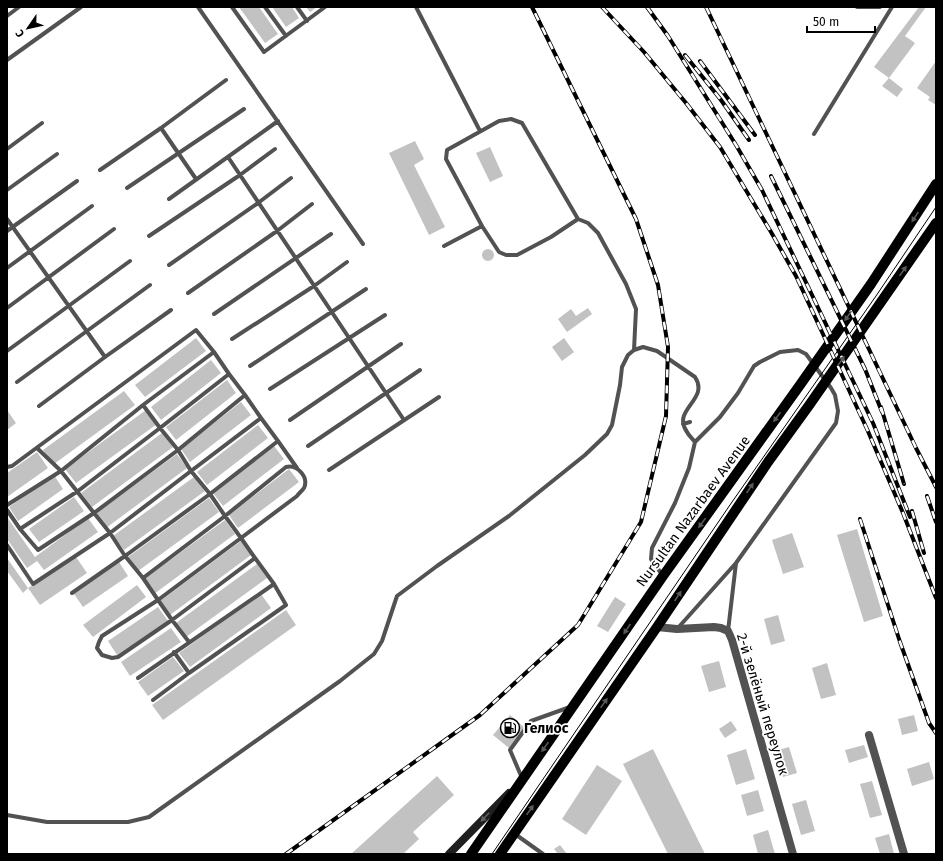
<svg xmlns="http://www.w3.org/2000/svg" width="943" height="861" viewBox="0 0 943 861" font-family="'Fira Sans',sans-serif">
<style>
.building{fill:#c2c2c2}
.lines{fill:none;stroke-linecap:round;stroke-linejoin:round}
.lane{stroke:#525252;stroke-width:4}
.street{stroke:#525252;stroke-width:8}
.secondary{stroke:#1f1f1f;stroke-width:8}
.primary{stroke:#000;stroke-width:10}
.tram{stroke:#000;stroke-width:1}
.rail-casing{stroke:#000;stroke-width:4}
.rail{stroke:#fff;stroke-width:2.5;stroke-dasharray:8;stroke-linecap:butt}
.oneway{fill:#595959}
.oneway2{fill:#626262}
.labels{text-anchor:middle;stroke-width:3.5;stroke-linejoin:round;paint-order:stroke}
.street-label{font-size:14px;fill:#000;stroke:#fff}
.poi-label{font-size:14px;font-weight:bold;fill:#000;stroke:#fff;text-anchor:start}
</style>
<rect width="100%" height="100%" fill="#fff"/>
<path class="building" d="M239 7H259L278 34 265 43Z
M272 7H292L299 18 286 27Z
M306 7H317L310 12Z
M919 7H926L905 36 915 43 889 78 903 89 897 97 882 86 889 78 874 67Z
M936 61V105L928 100 930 97 917 88Z
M415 141 424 159 414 165 445 227 429 235 389 153Z
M490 147 503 176 490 182 476 153Z
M482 255a6 6 0 1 1 12 0a6 6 0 1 1-12 0Z
M588 308 592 314 567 332 558 319 571 309 576 316Z
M196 338 206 351 145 397 135 385Z
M564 338 574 352 562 361 552 347Z
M211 360 221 373 161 420 151 407Z
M227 380 236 393 176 440 166 427Z
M124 391 135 405 54 464 43 450Z
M241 402 251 415 190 462 181 449Z
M7 410 16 423 7 430Z
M146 410 157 424 76 483 65 469Z
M258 425 268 438 207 485 197 472Z
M162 433 173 447 92 507 81 493Z
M274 446 284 459 223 506 213 493Z
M37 452 48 468 7 497V473Z
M177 454 187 468 106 528 96 513Z
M289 469 299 482 238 528 229 515Z
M54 475 63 489 18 521 9 507Z
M194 477 205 491 124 550 113 536Z
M74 497 84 511 39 542 29 529Z
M209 498 219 512 138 571 128 557Z
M7 517 35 557 88 518 98 532 44 570 37 561 27 568 7 539Z
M225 520 235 534 154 594 144 579Z
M857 529 883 616 864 622 837 535Z
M792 533 804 567 783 574 772 540Z
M241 541 251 555 170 615 160 601Z
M76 557 87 573 40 605 28 588Z
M7 558 28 588 23 593 7 571Z
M119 562 128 576 83 607 74 594Z
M257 564 267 578 186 637 176 623Z
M137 585 146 597 93 637 83 625Z
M261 594 271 608 190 667 179 653Z
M615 597 626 604 608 632 597 626Z
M158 607 168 621 117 655 108 641Z
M286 610 296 625 163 720 152 705Z
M778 615 785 641 771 645 764 619Z
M171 628 181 642 130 676 121 662Z
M173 657 184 671 148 696 138 682Z
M719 661 726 687 709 692 701 666Z
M827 663 836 695 821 699 812 668Z
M510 715 525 728 509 748 493 735Z
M914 715 918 731 902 735 898 719Z
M731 721 737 730 725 738 719 729Z
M864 745 868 757 849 763 845 750Z
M789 747 797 773 783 777 775 751Z
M653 749 705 854H668L623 764Z
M746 749 755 779 736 785 727 755Z
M929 762 934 779 912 786 907 769Z
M597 765 622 781 586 835 562 819Z
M437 776 454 795 413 832 419 839 403 854H351Z
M872 781 882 815 870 818 860 784Z
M758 790 764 811 747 816 741 795Z
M806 800 815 831 801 835 792 804Z
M768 830 775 854H758L753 835Z
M889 834 894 854H880L875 838Z
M560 845 567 854H558L554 849Z"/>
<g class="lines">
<path class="lane" d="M198 7 363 244
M232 7 264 52 325 7
M265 7 286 36
M297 7 307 21
M416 7 480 131
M857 7H880
M7 16 19 7
M7 60 81 7
M511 119 522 123 578 219 551 237 517 255H506L499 252 482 226 446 159 447 150 499 121Z
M161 128 196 179
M814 134 892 7
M7 149 42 123
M228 157 404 420
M100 170 161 128 226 80
M127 188 244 109
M7 190 57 154
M169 199 278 121
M7 219 105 357
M578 219 588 223 598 233 626 284 636 309 634 350
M7 231 77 181
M149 236 240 175 275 149
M444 246 482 226
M169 265 258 203 291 178
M7 268 92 206
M188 293 277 231 312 204
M7 308 114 229
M214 314 331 234
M232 339 314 286 347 262
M7 351 130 261
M214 352 229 374
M250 366 366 289
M17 382 150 285
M270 389 385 315
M245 395 261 418
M39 406 105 357 171 310
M290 420 401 344
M683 424 690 422
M278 441 297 468
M308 446 420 370
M7 467 12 466 196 330 214 352 143 405 160 428 229 374 245 395 178 450 191 471 261 418 278 441 210 494 225 516 286 467C297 464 309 477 304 488 302 491 299 493 297 496L241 538 255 558
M329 470 439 397
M7 505 61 471 37 448
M7 510 20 529 78 491 160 428 178 450 94 513 110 533 191 471 210 494 125 556 143 578 225 516 241 538 158 600 172 620 255 558 274 584 286 605 189 673 174 652
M20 529 38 550 94 513 61 471 143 405
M7 545 33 584 110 533 125 556 72 593
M663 576 651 559 652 548 675 503 689 468 695 442 720 417 738 393 754 366 760 362 780 352 798 350 806 354 831 388 835 395 838 411 836 423 736 563 677 629
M143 578 158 600 102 636 99 642 97 648 102 655 112 658 118 657 172 620 189 642
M728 631 736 563
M138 678 274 584
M153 700 189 673
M522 778 510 750 531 721 570 707
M7 815 47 822H128L149 817 340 681 374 654 382 641 397 596 437 566 509 516 585 455 607 434 612 425 620 385 622 367 628 355 634 350 643 347 657 351 695 377C710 400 671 409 687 432 689 436 693 439 695 442
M515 834 543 854"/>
<path class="street" d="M657 627 677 629 714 627 721 628 728 631 732 640 793 854
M869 735 904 854"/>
<path class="secondary" d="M449 854 509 793"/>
<path class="primary" d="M471 854 663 576 800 385 871 284 936 184
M500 854 657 627 768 462 810 404 936 223"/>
<path class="tram" d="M492 854 732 502 876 296 936 207"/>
<g class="rail-casing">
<path id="rail" d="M602 7 644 52 686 103 720 147 771 232 796 276 867 429 903 513 936 598
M647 7 668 36 736 145 762 190 873 423 910 517
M706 7 916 448 936 487
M685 55 721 100 749 140
M700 61 755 135
M771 176 865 369 882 412
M881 407 904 484
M927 496 936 522
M912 511 924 553
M860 519 900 642 929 723 936 733
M286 854 480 715 578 625 641 522 666 416 668 347 658 285 636 219 532 7"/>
</g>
<use href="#rail" class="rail"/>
</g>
<defs><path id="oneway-solid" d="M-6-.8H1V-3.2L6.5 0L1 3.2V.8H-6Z"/></defs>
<g class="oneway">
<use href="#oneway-solid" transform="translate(915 217) rotate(123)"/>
<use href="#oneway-solid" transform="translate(903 271) rotate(-55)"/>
<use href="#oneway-solid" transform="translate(848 316) rotate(125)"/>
<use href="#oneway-solid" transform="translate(841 361) rotate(-55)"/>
<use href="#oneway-solid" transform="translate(777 417) rotate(126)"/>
<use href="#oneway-solid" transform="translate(750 488) rotate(-56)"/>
<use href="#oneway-solid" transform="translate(702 523) rotate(126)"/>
<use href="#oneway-solid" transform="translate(678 596) rotate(-56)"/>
<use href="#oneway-solid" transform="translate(627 629) rotate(124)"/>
<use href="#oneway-solid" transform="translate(604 703) rotate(-55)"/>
<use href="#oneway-solid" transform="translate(545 747) rotate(125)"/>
<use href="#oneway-solid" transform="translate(530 810) rotate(-55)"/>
</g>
<use class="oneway2" href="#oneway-solid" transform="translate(485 817) rotate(134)"/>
<defs>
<g id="fuel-ring" transform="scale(1)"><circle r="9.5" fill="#fff" stroke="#000" stroke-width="1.5"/><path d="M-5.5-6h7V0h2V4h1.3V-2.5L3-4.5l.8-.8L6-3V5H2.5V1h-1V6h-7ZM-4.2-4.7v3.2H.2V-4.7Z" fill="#000"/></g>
</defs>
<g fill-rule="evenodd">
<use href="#fuel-ring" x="510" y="728"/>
</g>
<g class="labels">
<g class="street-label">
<text transform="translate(693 511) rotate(-54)" y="5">Nursultan Nazarbaev Avenue</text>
<text transform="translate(763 704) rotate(73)" y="5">2-й зелёный переулок</text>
</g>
<g class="poi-label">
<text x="524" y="733">Гелиос</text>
</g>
</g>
<rect width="943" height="861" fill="none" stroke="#000000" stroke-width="16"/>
<g transform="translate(28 28) rotate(236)" stroke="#ffffff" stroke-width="3" paint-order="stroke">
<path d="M0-3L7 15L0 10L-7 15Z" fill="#000000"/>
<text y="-6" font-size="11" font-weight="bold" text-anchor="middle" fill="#000000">С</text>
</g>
<path d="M807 26v6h68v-6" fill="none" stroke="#000000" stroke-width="2"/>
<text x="813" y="26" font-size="12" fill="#000000" stroke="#ffffff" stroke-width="3" paint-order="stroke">50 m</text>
</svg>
